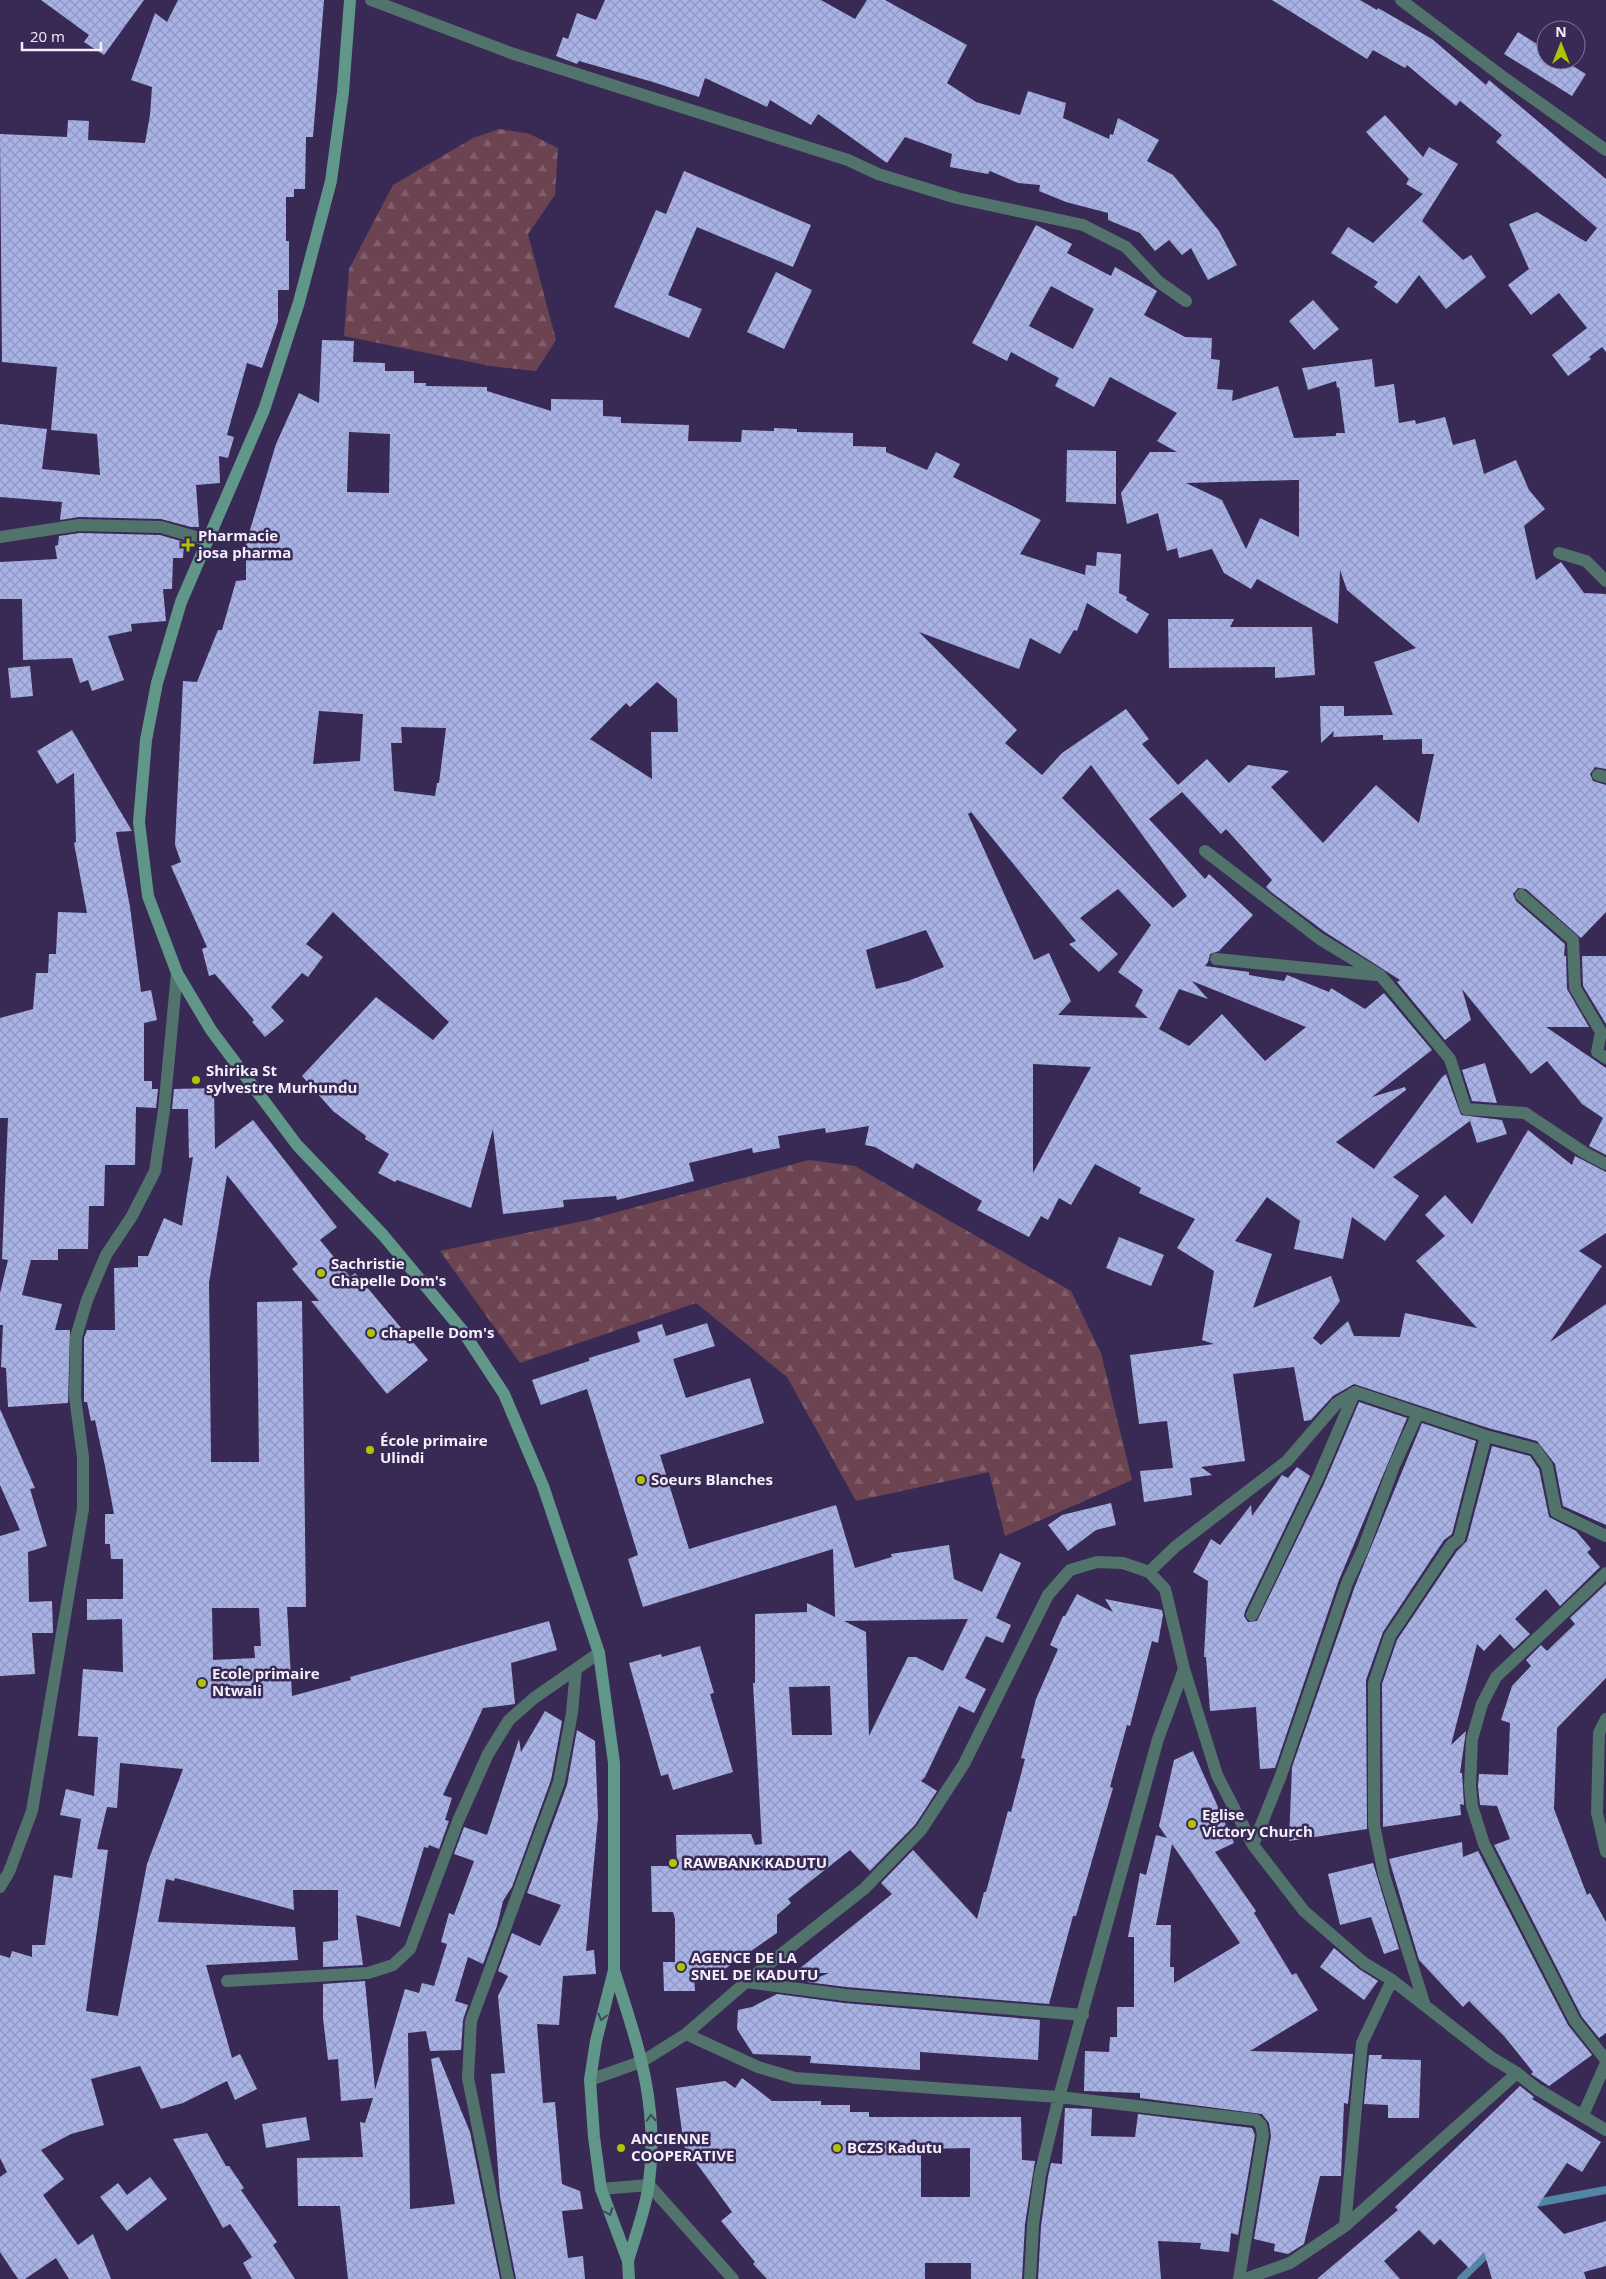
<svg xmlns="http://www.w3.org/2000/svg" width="1606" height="2279" viewBox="0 0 1606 2279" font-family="'Open Sans',sans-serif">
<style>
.forest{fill:url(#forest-firs)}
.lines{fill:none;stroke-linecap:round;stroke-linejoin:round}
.stream{stroke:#5286a4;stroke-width:8}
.building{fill:url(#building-cross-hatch);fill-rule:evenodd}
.street{stroke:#52736b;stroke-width:12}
.secondary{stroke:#609789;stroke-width:12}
.oneway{stroke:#424562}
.poi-dot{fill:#b0c500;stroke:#382a55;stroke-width:2}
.labels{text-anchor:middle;stroke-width:5;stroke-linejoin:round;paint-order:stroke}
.poi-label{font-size:15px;font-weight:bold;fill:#f3f0fb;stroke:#382a55;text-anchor:start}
</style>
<defs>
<pattern id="forest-firs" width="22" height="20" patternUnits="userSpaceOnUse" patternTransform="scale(1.25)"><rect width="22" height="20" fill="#6b4351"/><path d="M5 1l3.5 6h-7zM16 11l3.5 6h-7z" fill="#815e6b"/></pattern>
<pattern id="building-cross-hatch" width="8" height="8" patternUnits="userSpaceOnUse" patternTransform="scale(1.25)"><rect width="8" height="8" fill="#a9b2e6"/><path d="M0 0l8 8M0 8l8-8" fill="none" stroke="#9198bf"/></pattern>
</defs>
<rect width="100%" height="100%" fill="#382a55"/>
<path class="forest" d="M500 129 530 134 558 148 555 195 528 234 556 340 536 371 490 366 344 336 349 269 393 185 473 138Z
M809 1160 855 1166 1071 1291 1101 1353 1132 1480 1005 1536 989 1472 856 1501 787 1377 696 1303 520 1363 440 1251 588 1220Z"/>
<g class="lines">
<path class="stream" d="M1532 2207 1536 2203 1606 2190
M1461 2279 1492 2249"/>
</g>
<path class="building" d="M41 0H144L104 55 84 42 89 35Z
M178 0H324L313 137H306L305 189H294V197H286V241H289V290H278V322L262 368 247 363 227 435 234 437 228 458 219 456 220 483 196 485 199 527H191L161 519 79 517 60 520 62 502 0 497V424L47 429 42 469 100 475 97 434 51 430 57 367 2 362 0 134 67 137 68 120 89 121 88 140 145 143 150 115 152 87 131 80 155 13 167 22Z
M605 0H821L855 19 867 0H885L967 45 947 83 976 102 1020 115 1028 91 1066 103 1063 118 1109 139 1110 134 1113 135 1118 118 1159 140 1147 161 1173 175 1219 231 1237 265 1208 280 1191 248 1182 255 1169 240 1155 251 1140 233 1108 220V213L1066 202 1039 191 1040 185 1018 183 990 171 988 174 950 167 952 154 905 137 887 163 818 114 811 125 770 100 767 107 705 78 699 97 653 82 579 61 577 64 556 56 563 37 568 39 577 13 596 20Z
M1272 0H1360L1377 10 1378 8 1432 39 1486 85 1489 80 1606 179V352L1602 347 1589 357 1591 359 1568 376 1552 355 1587 328 1559 293 1531 315 1508 285 1529 269 1509 224 1537 212 1586 242 1597 228 1496 142 1502 135 1460 101 1456 106 1407 65 1405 68 1373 50 1367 59Z
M1518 32 1546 50V60H1563L1586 74 1572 96 1504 54Z
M1385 115 1423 157 1429 147 1458 164 1422 221 1463 260 1471 255 1486 277 1446 309 1419 275 1397 304 1374 287 1378 282 1331 253 1348 227 1373 243 1423 194 1406 184 1409 179 1366 132Z
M684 171 811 225 793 267 697 227 668 295 702 309 689 338 614 307 656 210 666 214Z
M1036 225 1072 244 1067 253 1111 276 1115 267 1157 291 1144 315 1185 337 1212 338 1211 359 1220 360 1217 389 1233 390 1232 401 1278 386 1294 438 1336 436V433H1345L1339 387 1337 388 1336 381 1308 390 1302 368 1372 359 1375 387 1394 384 1399 423 1415 420 1416 424 1445 417 1453 445 1475 439 1484 474 1516 460 1529 490 1545 509 1524 526 1536 580 1561 562 1584 593 1606 594V769L1595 767 1590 774 1593 781 1606 785V912L1581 938 1526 889 1518 888 1513 894 1516 901 1565 944 1564 956H1566L1567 989 1589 1027H1546L1606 1068V1155L1589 1146 1603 1118 1582 1104 1547 1061 1531 1074 1462 989 1471 1020 1445 1040 1397 982 1400 980 1325 932 1271 892 1266 887 1272 880 1226 829 1221 834 1182 792 1149 819 1205 879 1209 874 1253 915 1219 951 1210 954 1208 962 1205 966 1249 972V975L1284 981 1287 975 1329 992 1331 988 1365 1009 1384 993 1432 1050 1372 1097 1405 1087 1406 1090 1336 1142 1374 1169 1442 1077 1446 1074 1461 1115 1502 1120 1507 1134 1477 1143 1470 1121 1393 1177 1419 1196 1385 1241 1352 1217 1343 1259 1294 1249 1300 1221 1267 1197 1235 1241 1272 1254 1253 1308 1331 1276 1340 1301 1313 1338 1321 1345 1348 1321 1354 1336 1400 1337 1405 1313 1477 1328 1416 1261 1445 1236 1425 1215 1445 1195 1472 1224 1528 1130 1572 1165 1575 1156 1606 1172V1233L1579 1251 1602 1266 1550 1342 1606 1304V1525L1563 1506 1555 1464 1537 1441 1488 1428 1354 1384 1333 1396 1311 1420 1304 1421 1294 1367 1233 1374 1245 1461 1201 1467 1212 1475 1190 1478 1192 1495 1144 1502 1140 1471 1173 1468 1167 1421 1139 1424 1130 1355 1214 1344 1202 1340 1214 1271 1177 1248 1195 1219 1139 1193 1141 1188 1095 1164 1071 1205 1059 1198 1048 1220 1041 1216 1029 1237 977 1210 982 1201 916 1163 913 1169 875 1147 865 1145 869 1126 826 1133 825 1128 778 1136 780 1148 753 1153 752 1148 689 1163 694 1181 671 1187 617 1200 616 1196 563 1200 564 1207 503 1214 493 1129 471 1208 397 1180 395 1182 378 1173 389 1154 365 1139 366 1136 333 1111 302 1076 376 997 433 1040 449 1022 333 912 306 944 323 957 308 977 302 973 271 1007 284 1021 265 1037 252 1022 254 1020 215 974 209 976 202 949 207 947 171 866 181 862 175 845 183 681 197 682 218 630H222L236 581 246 580V543L276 444 299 393 319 403 322 340 354 341 353 362 385 363V371H414V383H426V386L487 387V391L551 411V399L603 400V416L621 417V423L689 425 688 441 741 442 742 430 774 431V428L797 429V432L853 433V446L886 447V452L927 470 936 452 960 464 953 477 1041 520 1020 554 1085 575 1086 565 1096 566 1097 552 1121 554 1119 593 1127 597 1126 600 1149 614 1137 634 1087 603 1077 631 1074 630 1060 654 1030 638 1019 669 919 632 1017 730 1005 743 1042 775 1062 753 1126 709 1149 739 1142 744 1178 785 1207 759 1229 783 1248 765 1289 771 1271 787 1323 843 1376 785 1419 823 1434 754H1422V739L1383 740V735L1333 737 1334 731 1321 743 1320 706H1344V716L1393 715 1374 662 1416 648 1347 590 1340 570 1338 624 1257 579 1251 589 1224 573 1212 549 1179 558 1177 548 1167 551 1158 513 1127 524 1121 493 1150 452H1177L1157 441 1177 413 1110 377 1094 407 1055 386 1059 378 1011 352 1007 361 972 343ZM1051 286 1094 309 1073 349 1029 326ZM349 432 390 434 389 493 347 492ZM1294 480H1299V537L1260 518 1246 549 1222 500 1186 483ZM657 682 677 699 678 732H651L652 779 590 739 626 703 630 707ZM319 711 363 714 360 761 313 764ZM401 727 446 728 439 783H437L435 796 394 791 391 743H402ZM1091 765 1187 896 1173 908 1062 798ZM971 812 1076 941 1069 944 1099 972 1118 954 1080 918 1118 889 1151 925 1118 972 1143 990 1135 1006 1148 1018 1058 1015 1071 1001 1049 953 1034 960 968 814ZM926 930 944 967 908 981 876 989 866 950ZM1192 981 1306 1027 1265 1061 1222 1014 1189 1046 1159 1029 1179 989 1208 999ZM1033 1064 1091 1067 1033 1173Z
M776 272 812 290 784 349 747 332Z
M1313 300 1339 329 1314 350 1289 321Z
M1067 450 1116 451V504L1066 502Z
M80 533 160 535 184 542 183 558H173L172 589H163L166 621 131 624 132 631 108 636 124 680 92 691 88 680 80 683 72 658 23 660 22 599H0V562L57 559 55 546 58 545 59 536Z
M1168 619H1234L1230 627H1312L1315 675 1275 678V667L1169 668Z
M30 666 33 696 11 698 8 668Z
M72 730 132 831 116 832 130 907 141 992 151 990 157 1020 144 1023V1081H152V1089H158L156 1108 136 1107 135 1165H105L104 1206H89L88 1249H58V1260H31L22 1295 62 1304 55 1330H70L68 1403 8 1407 6 1368 1 1367 3 1325H0V1293L8 1260 2 1259 8 1118H0V1018L33 1009 36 973H48L49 954H56L58 912 87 913 74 843 76 842 74 773 57 784 37 751Z
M1582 956H1606V1024L1583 986Z
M1485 1063 1497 1103 1472 1101 1462 1070Z
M214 1088 215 1149 253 1120 337 1227 320 1240 350 1277 355 1273 428 1360 387 1394 311 1301H319L292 1269 298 1264 227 1175 209 1283 211 1462H259L257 1302 302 1301 306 1607H287L292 1696 351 1680 350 1677 549 1621 557 1650 511 1663 515 1704 483 1708 443 1795 452 1798 445 1820 449 1821 439 1849 429 1845 428 1848 424 1847 400 1927 356 1915 363 1965 323 1967V1942L338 1940V1890H293L294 1910 175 1878 174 1881 166 1879 158 1922 295 1927 298 1960 206 1965 232 2058 240 2054 257 2089 235 2100 227 2081 183 2103 161 2109 140 2066 91 2079 104 2125 71 2134 41 2150 64 2179 43 2195 78 2245 93 2234 111 2279H69L56 2258 25 2279H18L0 2252V2177L7 2172 0 2158V1955L10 1958 12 1951 32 1957V1945H45L54 1875 72 1878 81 1819 60 1815 66 1789 94 1796 98 1737 78 1736 83 1669 123 1672 122 1619 87 1620V1599H123V1559H111L110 1544H105V1514H114L105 1466 95 1420 91 1421 87 1402H84V1338L87 1330H115L114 1268 138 1267V1256H148L164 1218 182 1226 193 1157 189 1158 188 1109H172L174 1089ZM212 1608H259L261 1646H254L255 1658 213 1660ZM120 1763 183 1769 147 1864 118 2016 86 2011 108 1850 97 1849 107 1807 117 1808Z
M1119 1237 1164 1255 1151 1286 1106 1268Z
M707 1323 715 1346 673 1359 686 1398 750 1378 764 1423 660 1455 689 1549 836 1505 855 1568 892 1557 891 1554 949 1545 954 1579 982 1592 1000 1553 1021 1563 996 1618 1011 1625 1003 1643 986 1636 965 1678 986 1689 974 1713 959 1706 925 1777 921 1781 937 1791 915 1825 870 1871 850 1850 788 1899 791 1903 777 1915V1933L716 1975H694L695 1991H664L663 1962H675V1919L673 1912H652L651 1866H677L676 1835 751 1834 755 1845 762 1844 753 1683H755V1614L807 1612V1603L835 1617 833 1549 643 1607 628 1559 638 1555 587 1389 541 1405 532 1380 589 1361V1358L640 1342 637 1332 662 1324 666 1336ZM968 1619 943 1671 916 1657H908L869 1736 866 1632 844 1621ZM830 1686 832 1735H792L789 1687Z
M1359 1402 1407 1418 1339 1580 1275 1768 1260 1769 1256 1707 1210 1711 1206 1657H1204L1208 1581 1193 1572 1211 1539 1220 1545 1251 1505 1252 1516 1282 1475 1288 1478 1297 1467 1310 1476 1245 1611 1244 1616 1248 1622 1257 1621 1324 1484Z
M0 1409 35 1488 30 1489 47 1546 28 1552 29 1602 52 1601 53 1633H32L35 1674 0 1676V1536L20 1530 0 1485Z
M1422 1423 1476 1441 1452 1534 1444 1540 1383 1632 1366 1680 1367 1829 1289 1841 1292 1767 1355 1586Z
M1492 1446 1530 1456 1539 1469 1549 1517 1576 1531 1591 1549 1587 1552 1600 1567 1560 1606 1546 1589 1515 1619 1530 1634 1514 1649 1500 1634 1484 1651 1477 1644 1451 1745 1466 1731 1460 1773H1462L1464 1805 1460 1804 1461 1815 1383 1827 1382 1684 1397 1640 1457 1551 1467 1541Z
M1111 1503 1116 1525 1096 1530 1068 1551 1048 1525 1062 1515Z
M1606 1584V1678L1557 1728 1554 1809 1587 1895 1590 1893 1606 1922V2033L1599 2038 1582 2017 1494 1845 1510 1839 1497 1806 1480 1805 1478 1786 1479 1774 1508 1775 1510 1723 1501 1720 1512 1686 1531 1666 1526 1660 1541 1645 1547 1651 1575 1624 1570 1618Z
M1077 1594 1113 1612 1105 1599 1162 1610 1163 1615 1158 1643 1152 1641 1130 1726 1127 1725 1110 1787 1113 1788 1106 1812 1076 1916H1073L1049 2004 846 1987 807 1982 829 1973H794L892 1894 881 1883 913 1850 977 1919 984 1892H986L1008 1811 1011 1812 1025 1759 1021 1758 1036 1699 1058 1649 1050 1645 1063 1616H1065Z
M700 1646 714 1693 710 1694 733 1772 673 1790 668 1774 661 1776 629 1663 661 1654 662 1657Z
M545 1711 562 1721 551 1780 512 1887 503 1901 497 1926 483 1964 468 1957 455 2001 468 2005 463 2020 461 2050 430 2051 426 2031 408 2033 410 2209 455 2204 431 2059 439 2057 470 2132 500 2279H348L340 2206H298L297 2158 363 2157 360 2122 365 2123 373 2098 341 2101 338 2059 328 2060 323 2018V1984L365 1981 375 2090 405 1989 419 1993 422 1983 434 1986 447 1944 441 1942 449 1913 454 1915 474 1861 454 1854 464 1827 487 1835 519 1739 521 1752Z
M577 1730 595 1741 598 1817 586 1951 594 1950 596 1974 563 1976 559 2025 537 2024 543 2103 555 2102 562 2184 580 2191 583 2209 562 2211 568 2258 583 2256 585 2279H516L500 2197 491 2074 505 2073 498 1996 508 1976 498 1971 512 1933 540 1946 561 1905 527 1893 567 1785Z
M1193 1751 1234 1843 1215 1852 1256 1911 1254 1913 1292 1975 1296 1973 1318 2010 1250 2051 1353 2054 1348 2104 1344 2103 1341 2176H1320L1304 2244 1288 2254 1274 2251 1275 2244 1254 2239 1271 2136 1269 2123 1262 2114 1140 2098V2093L1084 2091 1085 2051 1109 2052 1110 2037H1117V2007H1134V1937H1128L1140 1873 1146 1875 1156 1835 1167 1838 1159 1826 1174 1760ZM1172 1844 1240 1943 1174 1983V1967H1170L1171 1925H1156Z
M1462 1842 1463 1857 1478 1851 1568 2025 1592 2055 1549 2086 1531 2074 1533 2072 1504 2036 1469 2001 1463 2007 1419 1960 1389 1859Z
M1373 1863 1399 1949 1384 1954 1371 1917 1340 1925 1328 1874Z
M1334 1948 1359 1969 1378 1981 1364 2000 1320 1967Z
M777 1994 844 2003 1040 2020 1038 2060 920 2052V2070L810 2063 811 2056 753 2054 737 2029 738 2010 752 2007Z
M1369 2055H1382L1381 2059 1421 2060 1419 2118H1388V2105L1364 2104Z
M742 2078 772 2101H821V2105H850V2112H869V2117H1021L1022 2160 1035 2161 1025 2224 1022 2279H971V2263H925V2279H767L753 2264 755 2262 721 2221 732 2212 684 2146 676 2088 725 2081 735 2088ZM970 2148V2197H921V2149Z
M1520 2086 1534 2097 1532 2099 1601 2142 1582 2172 1567 2163 1537 2207 1564 2234 1606 2221V2266L1584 2272 1586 2279H1492L1484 2252 1469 2268 1440 2239 1434 2245 1419 2230 1384 2261 1400 2279H1317L1398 2210 1395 2207Z
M1065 2108 1092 2109 1091 2136 1135 2137 1138 2114 1252 2128 1255 2135 1238 2235 1231 2233 1229 2252 1200 2249 1201 2243 1158 2241 1161 2279H1038L1041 2226 1048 2177 1051 2163 1062 2164Z
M306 2117 310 2140 266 2148 262 2124Z
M207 2133 226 2166H229L244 2188 241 2190 277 2242 273 2245 295 2279H252L243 2263 252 2257 230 2224 223 2228 173 2139Z
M150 2177 167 2199 127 2231 100 2197 118 2183 127 2195Z"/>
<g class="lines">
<path class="street" d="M371 0 511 53 848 160 878 174 957 198 1083 225 1126 247 1159 282 1186 301
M1401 0 1503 77 1606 150
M0 537 79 525 161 527 206 540
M1559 553 1586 561 1606 581
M1598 775 1606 777
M1205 851 1320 939 1381 976 1450 1059 1466 1109 1525 1113 1585 1153 1606 1164
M1521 895 1573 940 1575 988 1601 1032 1597 1052 1606 1058
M1216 959 1376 975
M1149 1572 1175 1547 1287 1461 1337 1403 1355 1392 1486 1436 1535 1449 1547 1466 1556 1512 1606 1536
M1606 1573 1496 1677 1482 1704 1472 1739 1470 1786 1472 1806 1484 1844 1575 2021 1606 2060
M1252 1615 1317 1480 1354 1394
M1606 1719 1599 1733 1597 1813 1606 1852
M1253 1845 1280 1778 1347 1583 1363 1549 1394 1466 1418 1413
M0 1887 9 1872 32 1811 83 1509V1457L75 1397 76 1337 87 1300 106 1255 132 1216 155 1171 164 1110 177 973
M227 1981 368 1973 393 1965 410 1949 458 1821 488 1754 509 1720 534 1698 599 1653
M746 1982 845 1995 1083 2015
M1425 2006 1384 1875 1374 1825V1683L1390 1636 1451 1545 1459 1539 1486 1436
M686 2034 758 2067 795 2078 1059 2097 1256 2120 1261 2125 1263 2135 1239 2279
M590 2080 643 2061 686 2034 746 1982 864 1889 921 1830 964 1764 1048 1595 1070 1570 1097 1562 1123 1563 1149 1572 1165 1589 1184 1669 1217 1775 1253 1845 1304 1911 1364 1963 1392 1980 1492 2058 1517 2073 1537 2089 1606 2130
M1583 2115 1606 2063
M601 2189 649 2185 733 2279
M1345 2226 1517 2073
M508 2279 468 2078 471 2021 559 1782 572 1713 576 1669
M1030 2279 1033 2225 1040 2175 1059 2097 1158 1739 1184 1669
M1245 2279 1290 2263 1345 2226 1362 2043 1392 1980"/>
<path class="secondary" d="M350 0 343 92 331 181 299 302 264 410 181 602 157 683 146 740 139 822 148 896 177 973 211 1030 297 1145 383 1235 462 1330 504 1394 543 1486 599 1653 614 1763V1970L596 2041 590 2080 594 2137 601 2189 628 2261 629 2279
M614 1970C638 2046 659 2102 649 2183 646 2209 635 2236 628 2261"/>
</g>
<defs><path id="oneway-chevron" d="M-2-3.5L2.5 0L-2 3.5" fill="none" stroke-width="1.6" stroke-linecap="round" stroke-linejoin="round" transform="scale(1.25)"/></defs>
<g class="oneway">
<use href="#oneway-chevron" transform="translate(602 2017) rotate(104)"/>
<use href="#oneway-chevron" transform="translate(651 2118) rotate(-93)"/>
<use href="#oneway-chevron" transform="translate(609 2212) rotate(69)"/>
</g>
<g class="poi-dot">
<path d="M185.5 537.5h5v5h5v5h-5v5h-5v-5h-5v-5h5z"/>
<circle cx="196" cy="1080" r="5"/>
<circle cx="321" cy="1273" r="5"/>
<circle cx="371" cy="1333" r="5"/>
<circle cx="370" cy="1450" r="5"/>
<circle cx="641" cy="1480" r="5"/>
<circle cx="202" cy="1683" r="5"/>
<circle cx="1192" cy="1824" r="5"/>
<circle cx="673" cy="1863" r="5"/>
<circle cx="681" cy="1967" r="5"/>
<circle cx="621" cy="2148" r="5"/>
<circle cx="837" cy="2148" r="5"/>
</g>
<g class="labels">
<g class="poi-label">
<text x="198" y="541">Pharmacie<tspan x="198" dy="17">josa pharma</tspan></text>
<text x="206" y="1076">Shirika St<tspan x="206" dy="17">sylvestre Murhundu</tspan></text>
<text x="331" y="1269">Sachristie<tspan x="331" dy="17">Chapelle Dom's</tspan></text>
<text x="381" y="1338">chapelle Dom's</text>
<text x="380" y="1446">École primaire<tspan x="380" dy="17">Ulindi</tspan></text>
<text x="651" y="1485">Soeurs Blanches</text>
<text x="212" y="1679">Ecole primaire<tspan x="212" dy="17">Ntwali</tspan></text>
<text x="1202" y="1820">Eglise<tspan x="1202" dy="17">Victory Church</tspan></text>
<text x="683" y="1868">RAWBANK KADUTU</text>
<text x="691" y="1963">AGENCE DE LA<tspan x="691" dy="17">SNEL DE KADUTU</tspan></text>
<text x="631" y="2144">ANCIENNE<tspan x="631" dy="17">COOPERATIVE</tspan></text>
<text x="847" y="2153">BCZS Kadutu</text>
</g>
</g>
<g transform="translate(1561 45)"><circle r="24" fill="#382a55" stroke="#837997"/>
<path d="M0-4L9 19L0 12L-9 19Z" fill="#b0c500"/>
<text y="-8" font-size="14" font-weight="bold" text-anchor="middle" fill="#f3f0fb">N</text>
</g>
<path d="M22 42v8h79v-8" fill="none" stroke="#f3f0fb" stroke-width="2.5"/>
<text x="30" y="42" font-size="15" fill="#f3f0fb" stroke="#382a55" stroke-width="4" paint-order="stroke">20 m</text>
</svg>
